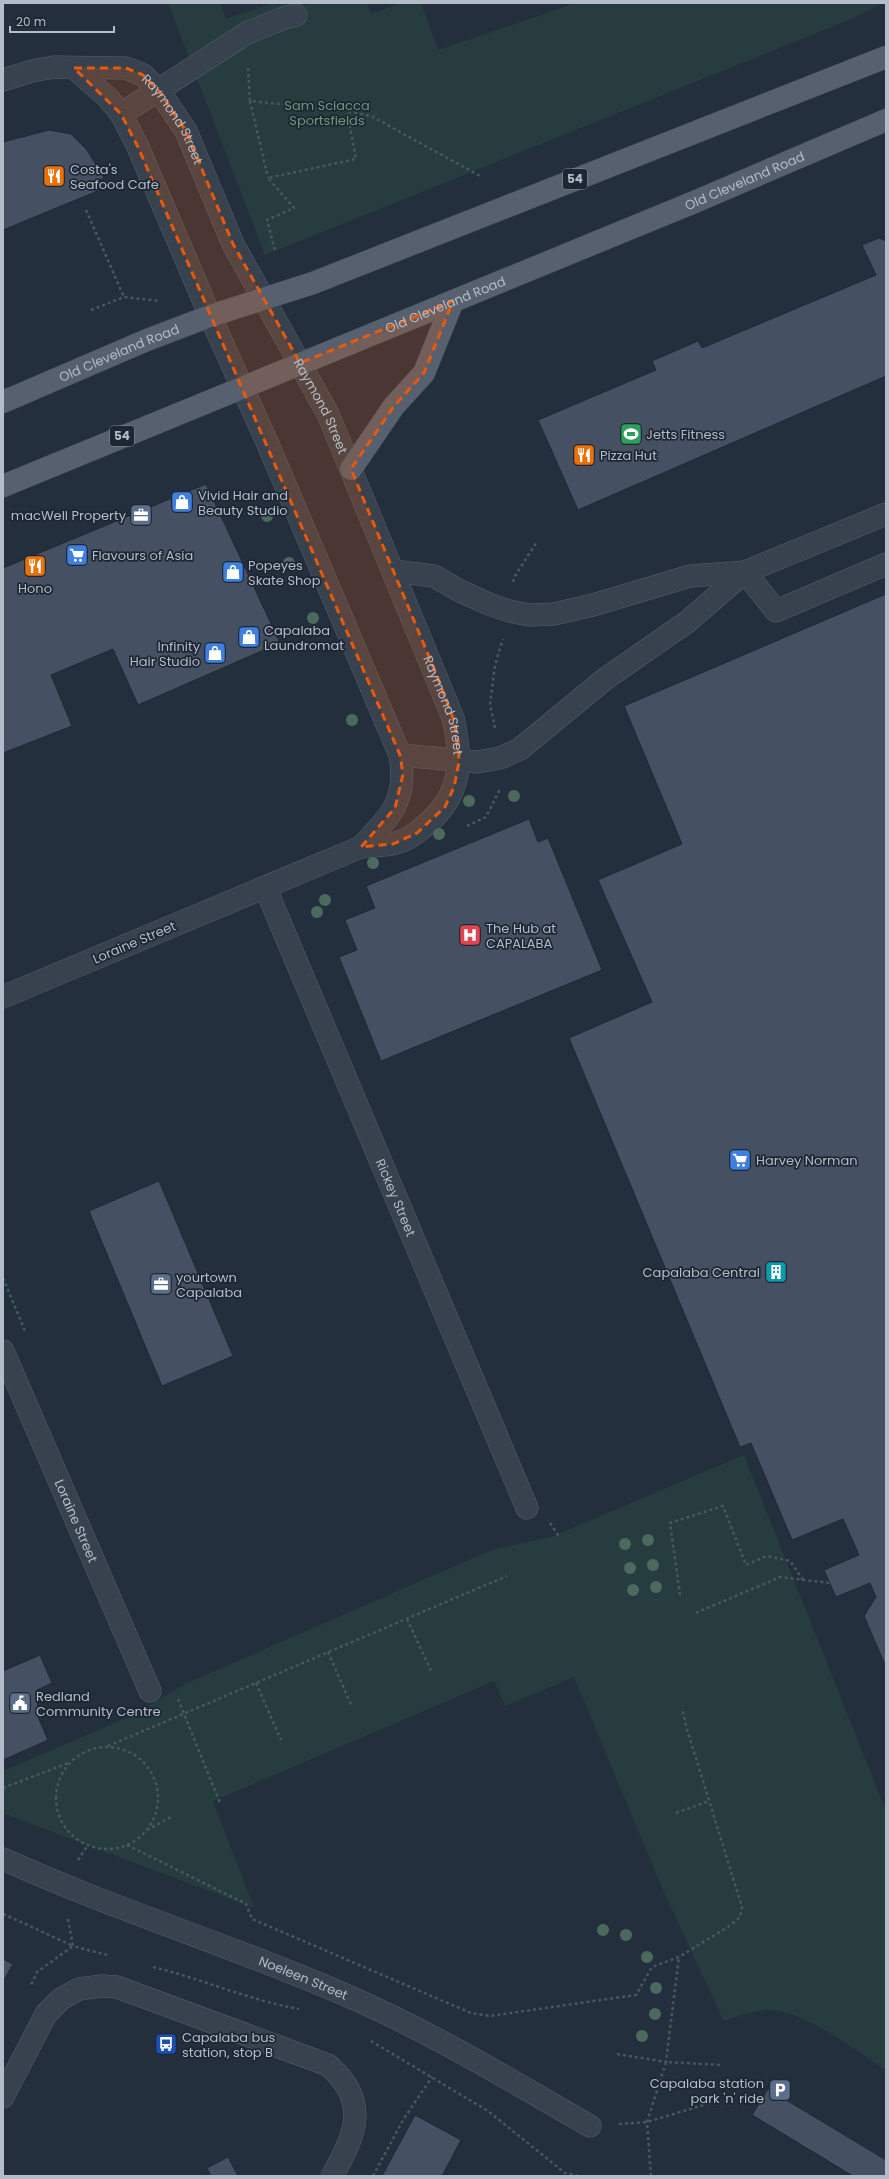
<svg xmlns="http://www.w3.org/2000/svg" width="889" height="2179" viewBox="0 0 889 2179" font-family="Poppins,sans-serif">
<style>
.green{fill:#263c3f}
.building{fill:#455162;stroke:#1f2835}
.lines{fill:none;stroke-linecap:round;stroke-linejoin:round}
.minor-casing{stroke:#565f6c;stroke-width:23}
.major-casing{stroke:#414a57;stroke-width:23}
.path{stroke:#44595c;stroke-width:2.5;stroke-dasharray:3 3;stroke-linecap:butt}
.minor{stroke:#38414e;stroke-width:22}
.major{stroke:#56606e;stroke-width:22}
.tree{fill:#4b6a5d}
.marked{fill:#e8590c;fill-opacity:0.2;stroke:#e8590c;stroke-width:3;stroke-dasharray:8 5;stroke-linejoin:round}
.labels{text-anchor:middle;stroke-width:3.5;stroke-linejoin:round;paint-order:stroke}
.shield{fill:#1d2633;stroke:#878f9c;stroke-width:1}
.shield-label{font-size:12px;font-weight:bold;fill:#b4bcc9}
.park-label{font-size:13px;fill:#6b9a76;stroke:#1d2633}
.street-label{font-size:13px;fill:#b4bcc9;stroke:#1d2633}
.poi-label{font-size:13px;fill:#b4bcc9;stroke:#1d2633;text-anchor:start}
</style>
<rect width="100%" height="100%" fill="#242f3e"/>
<path class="green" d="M168 3H220L226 19 274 3H367L371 14 402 3H421L438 50 576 3H883L849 20 265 255Z
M744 1455 886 1811V2070C855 2051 809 2013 772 2010 757 2009 739 2016 724 2021L666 1897 574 1677 505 1706 494 1681 213 1801 254 1908 3 1813V1771L138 1713 185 1684 494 1549 551 1537Z"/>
<path class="building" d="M49 130 71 134 87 150 104 178 95 182 100 190 3 230V142Z
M879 238 886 241V376L578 510 538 420 656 370 652 361 698 341 702 348 876 275 862 245Z
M206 484 280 643 138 705 113 649 51 675 72 726 3 753V568Z
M886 594V1667L864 1616 876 1597 870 1583 836 1597 824 1570 859 1555 843 1519 792 1540 751 1443 740 1447 569 1038 652 1002 598 880 682 844 624 706Z
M529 819 538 842 548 838 602 970 381 1061 339 957 357 950 345 920 375 908 366 886Z
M159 1181 233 1356 162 1386 89 1211Z
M40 1655 52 1683 37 1690 38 1717 48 1740 3 1760V1671Z
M3 1959 13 1964 3 1982Z
M768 2089 886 2160V2176H853L752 2115Z
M415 2115 461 2140 442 2176H382Z
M228 2157 238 2176H211L207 2168Z"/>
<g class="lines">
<g class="minor-casing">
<g id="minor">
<path d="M74 68 108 98 121 114 138 147 210 316 267 442 400 755C408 801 390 816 361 847"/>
<path id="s1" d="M3 80 32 71 54 67 126 68 143 75 159 91 186 131 233 244 328 414 453 718C463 762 462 794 426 825 417 833 404 842 392 844 382 846 371 846 361 847L3 997"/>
<path d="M121 114 247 33 284 18 296 15"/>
<path d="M393 571 434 576 460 591 489 604 509 611 529 615 554 614 593 605 690 576 745 572"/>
<path d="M745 572 776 611 886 564"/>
<path d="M400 755 477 762 500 758 520 749 605 679 687 622 745 572 886 514"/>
<path id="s2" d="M265 887 527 1508"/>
<path id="s3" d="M3 1351 150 1691"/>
<path id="s4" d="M3 1859C113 1909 230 1945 341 1993 428 2030 508 2079 590 2126"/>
<path d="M3 2097 46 2014 61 1999 79 1989 102 1986 117 1987 328 2065C370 2101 356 2135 332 2176"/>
</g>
</g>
<g class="major-casing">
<g id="major">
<path id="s5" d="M3 402 147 340 210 316 313 283 886 57"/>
<path d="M351 469 394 406 424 373 453 301"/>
<path id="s6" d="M3 486 692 203 886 120"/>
</g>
</g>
<path class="path" d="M248 68 250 101 347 111 371 116 482 177
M250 101 268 178
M86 210 124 297
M275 250 267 220 294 208 268 178 356 159 347 111
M91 310 124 297 160 301
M513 582 515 576 536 543
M495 728 490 704 495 665 503 639
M467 826 486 817 500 789
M3 1278 25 1331
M550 1523 560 1538
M680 1595 670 1523 723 1506 746 1565 767 1556 790 1561 803 1580
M696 1613 780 1577 830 1583
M407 1619 432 1673
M328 1652 352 1707
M256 1683 281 1740
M178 1699 220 1803
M108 1746 507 1576
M56 1798a51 51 0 1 1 102 0a51 51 0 1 1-102 0Z
M3 1788 68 1763
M676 1813 709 1801
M147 1830 171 1817
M127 1845 246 1904 252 1919 471 2013 490 2016 636 1995 652 1967 679 1957 731 1925 740 1917 742 1907 686 1726 682 1708
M78 1860 88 1845
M3 1914 73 1946 37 1972 30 1987
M68 1919 73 1946 107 1955
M153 1967C202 1979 249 2000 299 2009
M371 2041 488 2111 565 2173 578 2176
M617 2054 666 2062 679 1957
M619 2124 647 2122 710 2103
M373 2176 403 2120 432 2077
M651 2176 647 2122 666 2062 722 2065"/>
<use href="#minor" class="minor"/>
<use href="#major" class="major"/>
</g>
<g class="tree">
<circle cx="267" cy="516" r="6"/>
<circle cx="289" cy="563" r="6"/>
<circle cx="313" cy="618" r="6"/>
<circle cx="352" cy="720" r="6"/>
<circle cx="514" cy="796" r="6"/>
<circle cx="469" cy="801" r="6"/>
<circle cx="439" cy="834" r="6"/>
<circle cx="373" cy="863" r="6"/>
<circle cx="325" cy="900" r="6"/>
<circle cx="317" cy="912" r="6"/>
<circle cx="648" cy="1540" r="6"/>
<circle cx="625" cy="1544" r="6"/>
<circle cx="653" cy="1565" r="6"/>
<circle cx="630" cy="1568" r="6"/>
<circle cx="656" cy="1587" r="6"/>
<circle cx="633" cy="1590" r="6"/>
<circle cx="603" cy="1930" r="6"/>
<circle cx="626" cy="1935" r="6"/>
<circle cx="647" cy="1957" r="6"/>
<circle cx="656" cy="1988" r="6"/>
<circle cx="655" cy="2014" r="6"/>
<circle cx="642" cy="2036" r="6"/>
</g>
<path class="marked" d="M74 68H126L143 75 159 91 186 131 233 244 300 363 453 301 424 373 394 406 351 469 437 676 453 718 458 741 459 762 454 787 445 807 417 833 393 844 361 847 395 808 403 774 400 755 138 147 121 114Z"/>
<defs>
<g id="restaurant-square" transform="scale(1.15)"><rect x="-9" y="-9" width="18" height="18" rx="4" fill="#e8710a" stroke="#1d2633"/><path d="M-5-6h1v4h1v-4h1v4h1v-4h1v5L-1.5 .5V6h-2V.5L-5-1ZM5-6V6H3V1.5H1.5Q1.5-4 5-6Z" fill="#fff"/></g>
<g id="stadium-square" transform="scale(1.15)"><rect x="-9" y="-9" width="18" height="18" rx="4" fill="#2e9e5b" stroke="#1d2633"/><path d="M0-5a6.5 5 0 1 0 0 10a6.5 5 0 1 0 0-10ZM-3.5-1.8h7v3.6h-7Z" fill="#fff"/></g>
<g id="shop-square" transform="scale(1.15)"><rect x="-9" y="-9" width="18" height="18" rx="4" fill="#3f7fe0" stroke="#1d2633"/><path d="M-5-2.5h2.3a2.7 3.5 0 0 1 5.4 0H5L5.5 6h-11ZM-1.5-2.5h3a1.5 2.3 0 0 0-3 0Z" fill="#fff"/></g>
<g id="office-square" transform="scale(1.15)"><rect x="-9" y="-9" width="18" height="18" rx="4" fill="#5c6f8a" stroke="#1d2633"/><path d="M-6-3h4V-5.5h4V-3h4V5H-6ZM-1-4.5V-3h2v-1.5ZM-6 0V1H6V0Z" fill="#fff"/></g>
<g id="supermarket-square" transform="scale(1.15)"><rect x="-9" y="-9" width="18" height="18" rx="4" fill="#3f7fe0" stroke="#1d2633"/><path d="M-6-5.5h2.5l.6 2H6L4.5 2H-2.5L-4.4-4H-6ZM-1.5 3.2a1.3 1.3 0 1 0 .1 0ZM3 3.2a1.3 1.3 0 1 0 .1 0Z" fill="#fff"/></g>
<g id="hospital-square" transform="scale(1.15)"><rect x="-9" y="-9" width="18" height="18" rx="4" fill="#e0444e" stroke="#1d2633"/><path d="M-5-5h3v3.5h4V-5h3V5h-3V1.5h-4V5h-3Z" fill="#fff"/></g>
<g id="building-square" transform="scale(1.15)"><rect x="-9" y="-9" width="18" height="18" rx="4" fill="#0f9aa8" stroke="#1d2633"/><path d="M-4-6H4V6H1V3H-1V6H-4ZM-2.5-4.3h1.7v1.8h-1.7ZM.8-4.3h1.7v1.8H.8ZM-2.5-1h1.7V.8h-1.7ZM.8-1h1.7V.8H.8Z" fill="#fff"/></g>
<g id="civic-square" transform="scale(1.15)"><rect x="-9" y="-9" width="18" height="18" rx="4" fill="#5c6f8a" stroke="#1d2633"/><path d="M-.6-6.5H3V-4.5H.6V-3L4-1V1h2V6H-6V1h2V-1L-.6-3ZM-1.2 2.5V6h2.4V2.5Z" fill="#fff"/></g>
<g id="bus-square" transform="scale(1.15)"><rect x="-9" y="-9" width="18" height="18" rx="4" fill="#1a4fb4" stroke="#1d2633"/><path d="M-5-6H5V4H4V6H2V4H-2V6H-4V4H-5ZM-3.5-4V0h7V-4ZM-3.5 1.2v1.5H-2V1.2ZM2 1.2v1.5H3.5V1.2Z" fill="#fff"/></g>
<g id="parking-square" transform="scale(1.15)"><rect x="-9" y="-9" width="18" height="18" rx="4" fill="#5c6f8a" stroke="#1d2633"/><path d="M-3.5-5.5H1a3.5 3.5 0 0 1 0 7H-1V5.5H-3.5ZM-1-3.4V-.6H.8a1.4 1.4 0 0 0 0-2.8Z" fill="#fff"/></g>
</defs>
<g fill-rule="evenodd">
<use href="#restaurant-square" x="54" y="176"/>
<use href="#stadium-square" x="631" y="434"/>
<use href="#restaurant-square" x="584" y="455"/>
<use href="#shop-square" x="182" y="502"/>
<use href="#office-square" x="141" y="515"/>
<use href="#supermarket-square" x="77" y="555"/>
<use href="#restaurant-square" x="35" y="566"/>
<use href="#shop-square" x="233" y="572"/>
<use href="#shop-square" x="249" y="637"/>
<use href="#shop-square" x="215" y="653"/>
<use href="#hospital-square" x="470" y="935"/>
<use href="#supermarket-square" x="740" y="1160"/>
<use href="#building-square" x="776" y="1272"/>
<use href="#office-square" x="161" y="1284"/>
<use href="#civic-square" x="20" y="1703"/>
<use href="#bus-square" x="166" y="2044"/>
<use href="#parking-square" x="780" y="2090"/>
</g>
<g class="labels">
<g class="shield">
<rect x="563" y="169" width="24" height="20" rx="3"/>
<rect x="110" y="426" width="24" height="20" rx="3"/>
</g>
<g class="shield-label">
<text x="575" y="183">54</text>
<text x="122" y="440">54</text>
</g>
<g class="park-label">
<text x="327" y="110">Sam Sciacca<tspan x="327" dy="15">Sportsfields</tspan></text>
</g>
<g class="street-label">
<text dy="5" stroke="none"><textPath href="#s1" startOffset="197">Raymond Street</textPath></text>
<text dy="5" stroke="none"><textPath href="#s6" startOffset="802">Old Cleveland Road</textPath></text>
<text dy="5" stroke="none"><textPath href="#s6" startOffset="478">Old Cleveland Road</textPath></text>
<text dy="5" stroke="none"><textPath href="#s5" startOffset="126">Old Cleveland Road</textPath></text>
<text dy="5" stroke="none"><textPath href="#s1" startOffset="521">Raymond Street</textPath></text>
<text dy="5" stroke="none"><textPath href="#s1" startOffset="845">Raymond Street</textPath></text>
<text transform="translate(134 942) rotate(-23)" y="5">Loraine Street</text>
<text dy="5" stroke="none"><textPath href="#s2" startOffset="337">Rickey Street</textPath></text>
<text dy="5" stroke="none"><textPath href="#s3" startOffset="185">Loraine Street</textPath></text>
<text dy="5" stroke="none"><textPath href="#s4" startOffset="323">Noeleen Street</textPath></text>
</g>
<g class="poi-label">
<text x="70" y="174">Costa's<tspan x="70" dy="15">Seafood Cafe</tspan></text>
<text x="646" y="439">Jetts Fitness</text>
<text x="600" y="460">Pizza Hut</text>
<text x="198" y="500">Vivid Hair and<tspan x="198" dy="15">Beauty Studio</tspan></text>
<text x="126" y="520" text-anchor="end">macWell Property</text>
<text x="92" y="560">Flavours of Asia</text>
<text x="248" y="570">Popeyes<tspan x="248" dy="15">Skate Shop</tspan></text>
<text x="35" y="593" text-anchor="middle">Hono</text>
<text x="264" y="635">Capalaba<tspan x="264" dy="15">Laundromat</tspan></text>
<text x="200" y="651" text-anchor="end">Infinity<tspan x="200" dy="15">Hair Studio</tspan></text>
<text x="486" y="933">The Hub at<tspan x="486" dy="15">CAPALABA</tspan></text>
<text x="756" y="1165">Harvey Norman</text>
<text x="760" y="1277" text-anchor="end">Capalaba Central</text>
<text x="176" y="1282">yourtown<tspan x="176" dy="15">Capalaba</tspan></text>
<text x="36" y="1701">Redland<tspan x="36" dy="15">Community Centre</tspan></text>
<text x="182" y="2042">Capalaba bus<tspan x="182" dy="15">station, stop B</tspan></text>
<text x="764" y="2088" text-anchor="end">Capalaba station<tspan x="764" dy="15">park 'n' ride</tspan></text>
</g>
</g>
<rect width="889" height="2179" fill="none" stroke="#b4bcc9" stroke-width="8"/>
<path d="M10 26v6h104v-6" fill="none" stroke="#b4bcc9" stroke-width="2"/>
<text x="16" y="26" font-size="12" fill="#b4bcc9" stroke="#1d2633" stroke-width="3" paint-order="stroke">20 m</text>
</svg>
